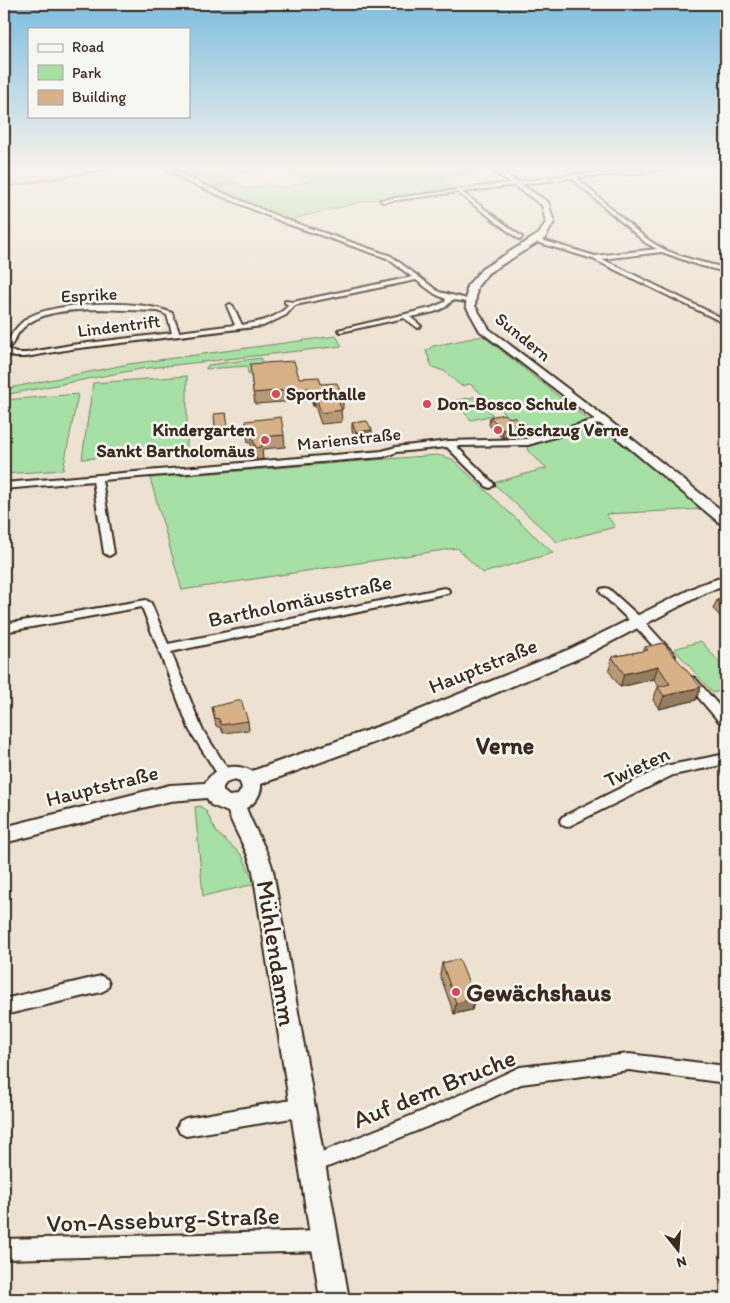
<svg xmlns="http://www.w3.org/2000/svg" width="730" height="1303" viewBox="0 0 730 1303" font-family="Itim,sans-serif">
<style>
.green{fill:#a7e0a5;stroke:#718562}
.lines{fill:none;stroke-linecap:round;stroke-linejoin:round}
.stream{stroke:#628b8c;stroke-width:2}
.street-casing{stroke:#3b2a1e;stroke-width:4}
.secondary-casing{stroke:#3b2a1e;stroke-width:4}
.street{fill:#f6f6f2;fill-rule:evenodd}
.secondary{fill:#f6f6f2;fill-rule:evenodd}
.wall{fill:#b99975;stroke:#3b2a1e}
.shaded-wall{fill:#967d5f;stroke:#3b2a1e}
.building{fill:#d7b288;stroke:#3b2a1e}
.poi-dot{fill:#d1495b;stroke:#f6f6f2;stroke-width:2}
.labels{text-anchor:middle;stroke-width:5;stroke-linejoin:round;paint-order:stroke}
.far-street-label{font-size:18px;fill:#3b2a1e;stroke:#f6f6f2}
.far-poi-label{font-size:18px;font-weight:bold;fill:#3b2a1e;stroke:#f6f6f2;text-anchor:start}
.street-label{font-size:21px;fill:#3b2a1e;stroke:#f6f6f2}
.quarter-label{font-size:24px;font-weight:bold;fill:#3b2a1e;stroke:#f6f6f2}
.near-street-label{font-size:25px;fill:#3b2a1e;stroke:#f6f6f2}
.near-poi-label{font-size:25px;font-weight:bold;fill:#3b2a1e;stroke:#f6f6f2;text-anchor:start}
</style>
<rect width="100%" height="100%" fill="#ede2d2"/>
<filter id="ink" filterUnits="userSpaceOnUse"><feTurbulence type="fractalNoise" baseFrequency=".02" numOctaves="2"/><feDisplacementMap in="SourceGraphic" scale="10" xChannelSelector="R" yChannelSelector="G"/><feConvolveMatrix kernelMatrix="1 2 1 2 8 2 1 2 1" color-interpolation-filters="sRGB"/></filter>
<g filter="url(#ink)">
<path class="green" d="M214 167H485L491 170 440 179 459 191 375 199 288 220 213 188 237 184 248 189 268 185 284 188 307 182 276 167 228 176 234 182 210 187 180 172Z
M336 336 342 346 140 369 4 395V389L129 364Z
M483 336 590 421 533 437 470 384 461 386 444 371 432 367 426 351 433 346Z
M261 358 262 372 248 373 247 366 206 369 208 365Z
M187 376V451L82 459 93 383Z
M78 394 63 470 4 474V400Z
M474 397 493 415 471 420 453 401Z
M598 426 705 509 606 514 615 527 557 542 493 483 547 468 528 451 527 446Z
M437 455 452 459 553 553 483 573 457 548 182 590 150 478Z
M701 641 726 670V689L713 693 674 649Z
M200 806 206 811 217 833 242 855 255 884 203 896 195 807Z"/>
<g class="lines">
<path class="stream" d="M4 187 123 167"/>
<g class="street-casing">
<path id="street" d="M164 167H169L190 179 289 221 391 256 439 292 471 300 468 302 452 300C444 313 424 314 410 317L421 326 418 328 404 318 341 332 338 330 431 308 445 302 446 299 435 294 416 280 295 305 286 315 263 326 71 349 26 357H15L4 353C4 345 5 345 9 339 14 330 20 323 29 317 58 301 143 299 172 313L179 332 235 325 227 306 230 304 233 306 242 325C260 322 276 319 289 305L285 303V301L293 302 412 277 387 258 285 223 186 181ZM98 309 158 311 167 315 172 333 71 345 26 353H16L7 349C15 344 15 336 21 330 39 310 73 310 98 309Z
M672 167H684L629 174 576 177C599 197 625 223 650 241 671 256 701 262 726 268V272L698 265 662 252 602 259 726 320V324L593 259 533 241 535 238 595 256 657 249 646 243 571 178 462 192 522 237 520 240 457 192 383 202 380 200 572 175 629 172Z
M602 418H605V422L528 445 456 446 493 483 494 485 490 488 487 487 447 447 397 452 383 457 102 480 114 553 109 556 104 553 93 481 4 489V483L382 451 396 447 449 441 527 439Z
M444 588 448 589 449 591 448 593 171 652 202 729 231 774 230 778 225 779 220 778 190 731 142 607 4 632V624L146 600 151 603 168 644Z
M605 588 609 589 642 619 673 653 675 656 673 659H665L634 625 601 593 600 591 601 589Z
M691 677 695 678 726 714V727L722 725 687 684 685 681 687 678Z
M726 754V764L673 775 567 827 562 825 560 821 562 817 665 766Z
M101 976 107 979 109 984 107 989 101 992 4 1015V999Z
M629 1054 726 1066V1083L629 1070 521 1084 451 1117 313 1173 307 1170 304 1164 307 1158 440 1104 520 1067Z
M303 1098 309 1101 312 1107 309 1113 303 1116 186 1136 180 1133 177 1127 180 1121 186 1118Z
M324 1231 331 1234 334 1241 331 1248 324 1251 4 1259V1239Z"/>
</g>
<g class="secondary-casing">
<path id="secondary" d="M487 167H494L548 202 554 222 545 238 488 273 477 287 475 306 489 329 606 418 726 514V525L721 524 598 422 480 331 466 306 467 286 482 269 539 234 546 222 542 205Z
M726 576V586L709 591 582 657 397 734 261 784C262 793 255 804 246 808 254 830 268 849 273 871L349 1299H320L253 871C248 850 235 832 228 812L211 805 207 798 170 801 4 843V827L170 785 205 783C215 766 236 763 252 771L385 724 570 649 699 585ZM234 780 240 782 242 788 238 795 229 796 223 791V787L226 783Z"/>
</g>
<use href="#street" class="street"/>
<use href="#secondary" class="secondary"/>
</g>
<path class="wall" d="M251 375 299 378 321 384 343 397V409H341L342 422 321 424 315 406H313L311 400 255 404Z
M226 413 228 430 215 431V427Z
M490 417 508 418 523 425 522 433 502 438 489 425Z
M246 421 284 435 285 447 262 449 263 459 257 460 250 442 248 443Z
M352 423 372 439 356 440 352 431Z
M726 598V622L713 609 717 600Z
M645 647 701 687 696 700 659 709 653 700 658 687H659L654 679 620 687 609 671 612 657 644 651Z
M726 651V659L724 657Z
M212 707 248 721 249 730 223 733 221 728 216 726Z
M442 963 475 998 472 1010 454 1014 440 975Z"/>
<path class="shaded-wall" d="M313 394H315V406H313Z
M523 425 522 433 502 438 503 430Z
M372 430V439L356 440V432Z
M658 666 654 679 620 687 624 674Z
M701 687 696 700 659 709 664 696Z
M475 998 472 1010 454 1014 456 1003Z"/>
<path class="building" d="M294 361 299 378 319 377 321 384 337 383 343 397 337 398 342 410 321 413 315 394H313L311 388 253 393 250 364Z
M226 413 228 426 215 427 214 414Z
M504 414 508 418 514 417 523 425 503 430 490 417Z
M281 417 284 435 261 437 262 447 256 448 249 430 247 431 246 421Z
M367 421 372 430 356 432 352 423Z
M726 598V610L717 600Z
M663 643 701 687 664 696 658 687 670 684 658 666 624 674 612 657 648 650 645 647Z
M241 700 248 721 221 725 219 719 215 718 212 707Z
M459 959 475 998 456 1003 442 963Z"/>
</g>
<linearGradient id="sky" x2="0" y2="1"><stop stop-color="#7dbee1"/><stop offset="0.48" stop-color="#f7f2eb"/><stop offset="1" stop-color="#f7f2eb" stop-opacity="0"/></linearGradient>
<rect width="730" height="349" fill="url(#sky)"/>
<g class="poi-dot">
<circle cx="276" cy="394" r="5"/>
<circle cx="427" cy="404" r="5"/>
<circle cx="498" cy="430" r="5"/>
<circle cx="265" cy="440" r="5"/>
<circle cx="456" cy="992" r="5"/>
</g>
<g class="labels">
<g class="far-street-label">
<text transform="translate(89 295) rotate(-3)" y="6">Esprike</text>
<text transform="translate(119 326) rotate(-7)" y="6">Lindentrift</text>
<text transform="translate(523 337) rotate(39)" y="6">Sundern</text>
<text transform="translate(349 439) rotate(-6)" y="6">Marienstraße</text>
</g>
<g class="far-poi-label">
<text x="286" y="400">Sporthalle</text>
<text x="437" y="410">Don-Bosco Schule</text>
<text x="255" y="436" text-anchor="end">Kindergarten<tspan x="255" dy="21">Sankt Bartholomäus</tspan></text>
<text x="508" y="436">Löschzug Verne</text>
</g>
<g class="street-label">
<text transform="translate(300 601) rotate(-12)" y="7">Bartholomäusstraße</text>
<text transform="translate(483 666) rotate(-22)" y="7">Hauptstraße</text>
<text transform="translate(637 767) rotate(-25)" y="7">Twieten</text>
<text transform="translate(102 786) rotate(-14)" y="7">Hauptstraße</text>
</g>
<g class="quarter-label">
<text x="505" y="754">Verne</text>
</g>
<g class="near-street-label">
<text transform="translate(277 953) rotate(81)" y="9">Mühlendamm</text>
<text transform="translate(434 1088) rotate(-22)" y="9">Auf dem Bruche</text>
<text transform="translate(163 1219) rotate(-2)" y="9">Von-Asseburg-Straße</text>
</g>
<g class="near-poi-label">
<text x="466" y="1001">Gewächshaus</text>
</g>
</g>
<rect width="730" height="1303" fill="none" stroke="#f6f6f2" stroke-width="20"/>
<rect x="10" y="10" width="710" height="1283" fill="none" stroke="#3b2a1e" stroke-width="2" filter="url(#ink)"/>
<rect x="28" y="28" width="162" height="90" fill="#f6f6f2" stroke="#aba49d"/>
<rect x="38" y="44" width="25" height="8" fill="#f6f6f2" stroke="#aba49d"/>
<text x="72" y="52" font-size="15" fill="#3b2a1e">Road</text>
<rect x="38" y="65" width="25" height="15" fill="#a7e0a5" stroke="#aba49d"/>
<text x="72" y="78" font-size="15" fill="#3b2a1e">Park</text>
<rect x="38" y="90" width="25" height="15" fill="#d7b288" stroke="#aba49d"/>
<text x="72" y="102" font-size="15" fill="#3b2a1e">Building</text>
<g transform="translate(678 1250) rotate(163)" stroke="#f6f6f2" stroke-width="4" paint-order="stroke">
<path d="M0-4L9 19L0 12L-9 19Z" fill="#3b2a1e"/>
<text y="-8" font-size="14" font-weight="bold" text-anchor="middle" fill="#3b2a1e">N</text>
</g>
</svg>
